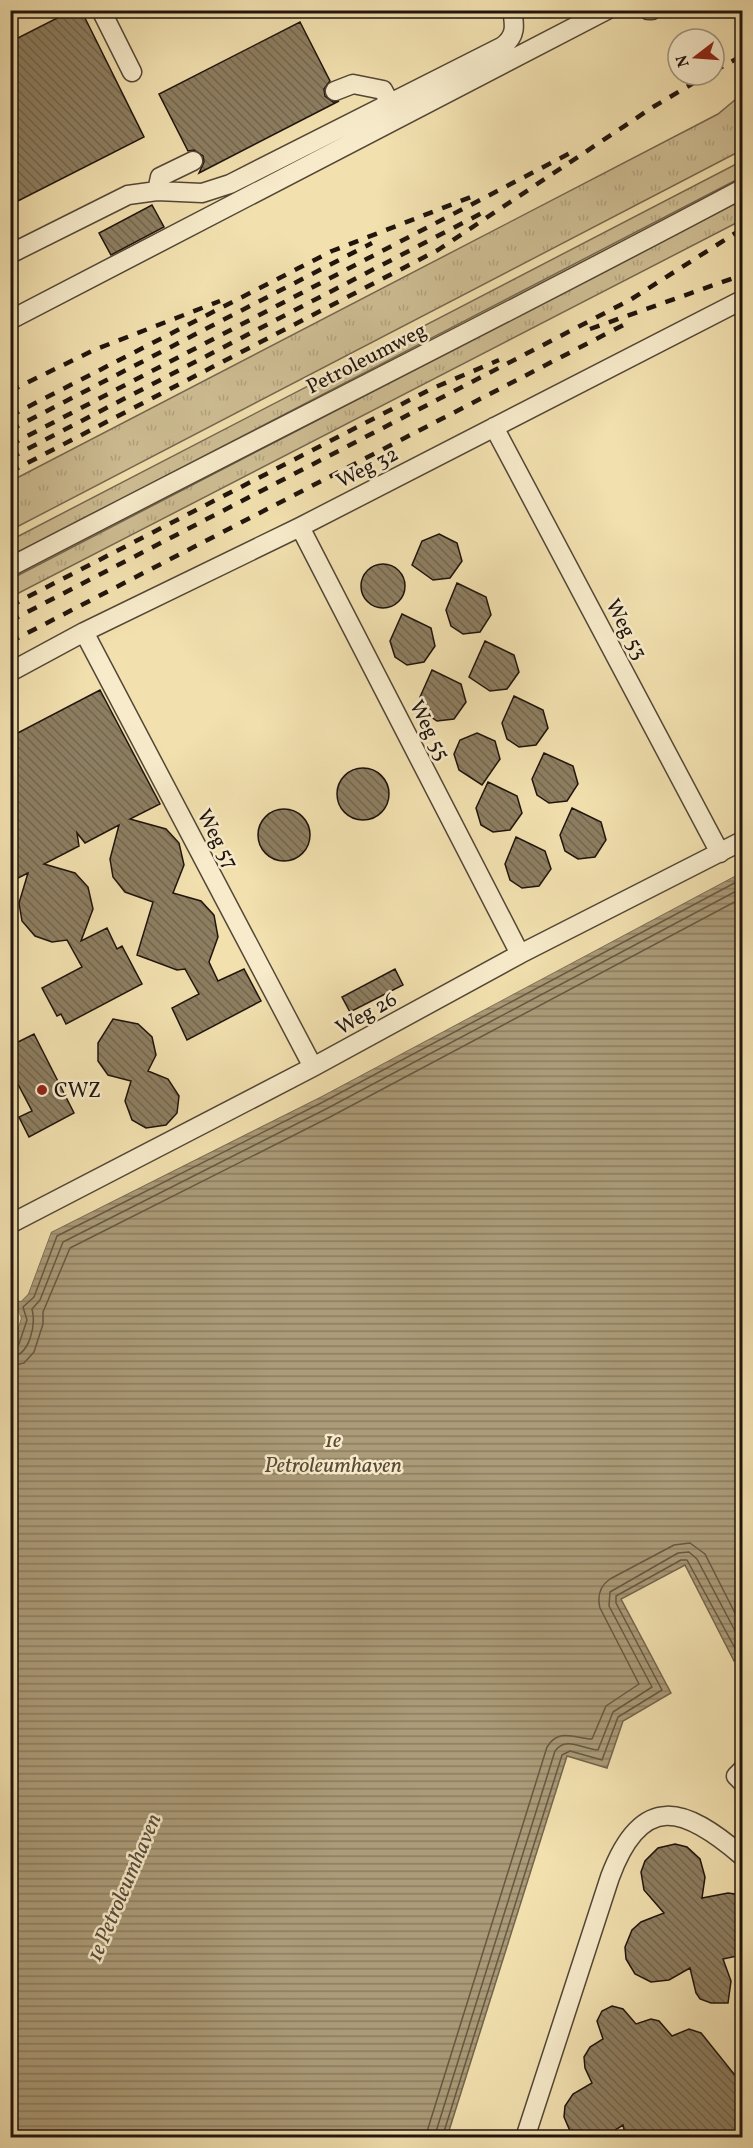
<svg xmlns="http://www.w3.org/2000/svg" width="753" height="2148" viewBox="0 0 753 2148" font-family="Vollkorn,serif">
<style>
.grass{fill:url(#grass-tufts);stroke:#776850;stroke-width:1.5}
.water{fill:url(#water-rules);stroke:#73654d;stroke-width:1.5}
.pier{fill:#f2e0af}
.lines{fill:none;stroke-linecap:round;stroke-linejoin:round}
.shore{stroke:#665842;stroke-width:1.5}
.building{fill:url(#building-back-hatch);stroke:#20140d;stroke-width:1.5}
.minor-casing{stroke:#544736;stroke-width:21}
.minor{stroke:#f7ebcb;stroke-width:18}
.rail{stroke:#20140d;stroke-width:4.5;stroke-dasharray:10 10;stroke-linecap:butt}
.poi-dot{fill:#8f2418;stroke:#f7ebcb;stroke-width:2}
.labels{text-anchor:middle;stroke-width:5;stroke-linejoin:round;paint-order:stroke}
.street-label{font-size:21px;fill:#20140d;stroke:#f7ebcb}
.poi-label{font-size:21px;fill:#20140d;stroke:#f7ebcb;text-anchor:start}
.water-label{font-size:22px;font-style:italic;fill:#584a38;stroke:#f7ebcb}
</style>
<defs>
<pattern id="grass-tufts" width="24" height="20" patternUnits="userSpaceOnUse" patternTransform="scale(1.5)"><rect width="24" height="20" fill="#cebd93"/><path d="M3 7l-1-3M5 7V3M7 7l1-3M15 17l-1-3M17 17v-4M19 17l1-3" fill="none" stroke="#b1a27e"/></pattern>
<pattern id="water-rules" width="6" height="5" patternUnits="userSpaceOnUse" patternTransform="scale(1.5)"><rect width="6" height="5" fill="#ab9b78"/><path d="M0 2.5h6" fill="none" stroke="#8b7d61"/></pattern>
<pattern id="building-back-hatch" width="6" height="6" patternUnits="userSpaceOnUse" patternTransform="scale(1.5)"><rect width="6" height="6" fill="#8d7e61"/><path d="M-1 5l2 2M0 0l6 6M5-1l2 2" fill="none" stroke="#73664e"/></pattern>
</defs>
<rect width="100%" height="100%" fill="#f2e0af"/>
<filter id="stains"><feTurbulence type="fractalNoise" baseFrequency=".00333" numOctaves="4"/><feColorMatrix values="0 0 0 0 .2 0 0 0 0 .09 0 0 0 0 .02 0 0 0 .5 -.17"/></filter>
<radialGradient id="worn" r=".72"><stop offset=".6" stop-color="#630" stop-opacity="0"/><stop offset="1" stop-color="#630" stop-opacity=".3"/></radialGradient>
<path class="grass" d="M742 94V150L11 530V481L718 114Z
M742 161V177L11 556V540Z
M742 200V220L11 597V579Z"/>
<path class="water" d="M742 872V1656L734 1661 685 1565 621 1599 671 1693 623 1721 607 1768 567 1756 447 2137 11 2138 10 1352 21 1318 12 1309 15 1300 21 1301 28 1294 51 1232 320 1097Z"/>
<path class="pier" d="M742 870V872L320 1097 51 1232 28 1294 21 1301 15 1300 12 1309 17 1310 21 1318 11 1352 10 1342 18 1319 10 1312 12 1299 20 1298 26 1293 50 1230 319 1094Z"/>
<g class="lines">
<path class="shore" d="M10 1349 19 1344 27 1320 23 1307 34 1297 57 1236 323 1102 742 879
M10 1357C30 1356 36 1325 32 1309L40 1300 63 1242 326 1109 742 888
M10 1366 24 1363 34 1352 43 1324V1312L70 1248 330 1117 742 898
M425 2138 547 1747C559 1728 574 1738 592 1739L606 1706 639 1684 600 1608C597 1596 600 1586 610 1579L674 1545 690 1543 705 1554 742 1627
M434 2138 555 1751C566 1736 582 1749 598 1750L613 1712 652 1687 609 1606 610 1592 678 1553 689 1552 697 1559 742 1644
M442 2138 562 1755 570 1751 602 1760 618 1717 662 1690 616 1603V1596L681 1560H687L736 1650 742 1651"/>
</g>
<path class="building" d="M73 10H81L144 137 10 205V42Z
M300 22 330 81 324 89 325 96 333 102 339 101 199 173 204 162 203 156 194 150 188 151 159 94Z
M152 205 164 227 111 255 99 233Z
M439 534 457 543 462 561 450 578 433 580 412 565 422 541Z
M361 586a22 22 0 1 1 44 0a22 22 0 1 1-44 0Z
M457 583 486 597 491 615 480 632 463 634 451 626 446 610Z
M402 614 431 628 435 646 424 662 407 665 395 657 390 641Z
M485 641 514 655 519 672 507 689 490 691 469 677Z
M432 670 461 684 466 702 454 719 437 721 425 713 420 697Z
M100 690 160 804 130 819 166 829 179 843 184 865 173 893 201 901 214 915 218 937 209 962 218 981 244 969 261 1001 187 1040 172 1008 199 994 185 969 177 970 137 955 153 902 125 892 113 877 110 859 119 825 85 843 77 833 79 846 44 864 75 873 88 887 93 909 81 941 107 928 117 949 122 946 142 984 66 1024 61 1014 57 1016 42 988 82 967 67 940 52 942 35 936 22 921 19 903 28 873 10 882V737Z
M514 696 543 710 548 728 536 745 519 747 507 739 502 723Z
M477 733 495 741 500 759 482 785 459 770 454 754 460 740Z
M544 753 573 766 578 784 567 801 549 803 537 795 532 779Z
M337 794a26 26 0 1 1 52 0a26 26 0 1 1-52 0Z
M488 782 517 796 522 813 510 830 493 832 481 825 476 808Z
M572 808 601 822 606 840 595 857 578 859 565 851 560 835Z
M258 835a26 26 0 1 1 52 0a26 26 0 1 1-52 0Z
M516 837 545 851 551 869 539 886 522 888 510 880 505 864Z
M395 969 403 985 350 1012 342 997Z
M113 1019 138 1024 152 1037 156 1055 148 1071 168 1079 179 1096 177 1113 166 1125 146 1128 132 1120 125 1101 131 1081 108 1075 98 1061V1043Z
M34 1034 74 1113 29 1137 19 1117 32 1111 10 1069V1046Z
M675 1844 687 1847 700 1859 705 1877 702 1898 728 1893 742 1895V1955L723 1959 731 1981 728 2003H711L700 1999 696 1993 690 1968 669 1980 651 1982 635 1974 626 1959 625 1947 632 1930 641 1922 664 1913 644 1890 641 1872 645 1861 658 1848Z
M612 2006 623 2009 636 2024 651 2019 659 2021 672 2036 689 2029 701 2033 742 2084V2138H626L623 2125 603 2138H578L570 2131 564 2117 565 2106 573 2094 592 2083 585 2068 584 2057 590 2047 603 2039 597 2021 602 2011Z"/>
<g class="lines">
<g class="minor-casing">
<path id="minor" d="M101 10 132 72
M648 10H652
M335 91 353 84 383 90 390 103
M157 191 160 177 193 161
M10 254 128 195 157 191 202 193 230 184 503 46C516 36 515 26 512 10
M10 320 607 10
M494 427 720 853
M300 527 520 954
M10 567C254 440 500 318 742 189
M84 632 313 1067
M10 672 84 632 300 527 742 300
M10 1224 313 1067 520 954 742 841
M742 1770 736 1776 742 1782
M525 2138 610 1877C642 1791 685 1807 742 1856"/>
</g>
<use href="#minor" class="minor"/>
<path class="rail" d="M714 71 742 56
M590 329 742 275
M10 391 94 350 220 301
M10 416 332 251 476 195
M10 430 372 243
M10 445 574 151
M10 458 482 213
M10 472 438 250 653 107 707 75
M10 606 431 389 499 360
M10 621 630 300 742 229
M10 642 629 322"/>
</g>
<circle class="poi-dot" cx="42" cy="1090" r="6"/>
<g class="labels">
<g class="street-label">
<text transform="translate(366 358) rotate(-27)" y="7">Petroleumweg</text>
<text transform="translate(367 467) rotate(-27)" y="7">Weg 32</text>
<text transform="translate(627 629) rotate(62)" y="7">Weg 53</text>
<text transform="translate(430 730) rotate(63)" y="7">Weg 55</text>
<text transform="translate(218 839) rotate(62)" y="7">Weg 57</text>
<text transform="translate(366 1013) rotate(-29)" y="7">Weg 26</text>
</g>
<g class="poi-label">
<text x="54" y="1097">CWZ</text>
</g>
<g class="water-label">
<text x="333" y="1447">1e<tspan x="333" dy="25">Petroleumhaven</tspan></text>
<text transform="translate(123 1887) rotate(-67)" y="8">1e Petroleumhaven</text>
</g>
</g>
<rect width="753" height="2148" fill="none" stroke="#f2e0af" stroke-width="36"/>
<rect x="12" y="12" width="729" height="2124" fill="none" stroke="#20140d" stroke-width="3"/>
<rect x="18" y="18" width="717" height="2112" fill="none" stroke="#20140d" stroke-width="1.5"/>
<g transform="translate(696 57) rotate(253)"><circle r="28" fill="#f7ebcb" stroke="#a1957f" stroke-width="1.5"/>
<path d="M0-4.5L10 22L0 15L-10 22Z" fill="#8f2418"/>
<text y="-9" font-size="16" font-weight="bold" text-anchor="middle" fill="#20140d">N</text>
</g>
<rect width="100%" height="100%" filter="url(#stains)"/>
<rect width="100%" height="100%" fill="url(#worn)"/>
</svg>
